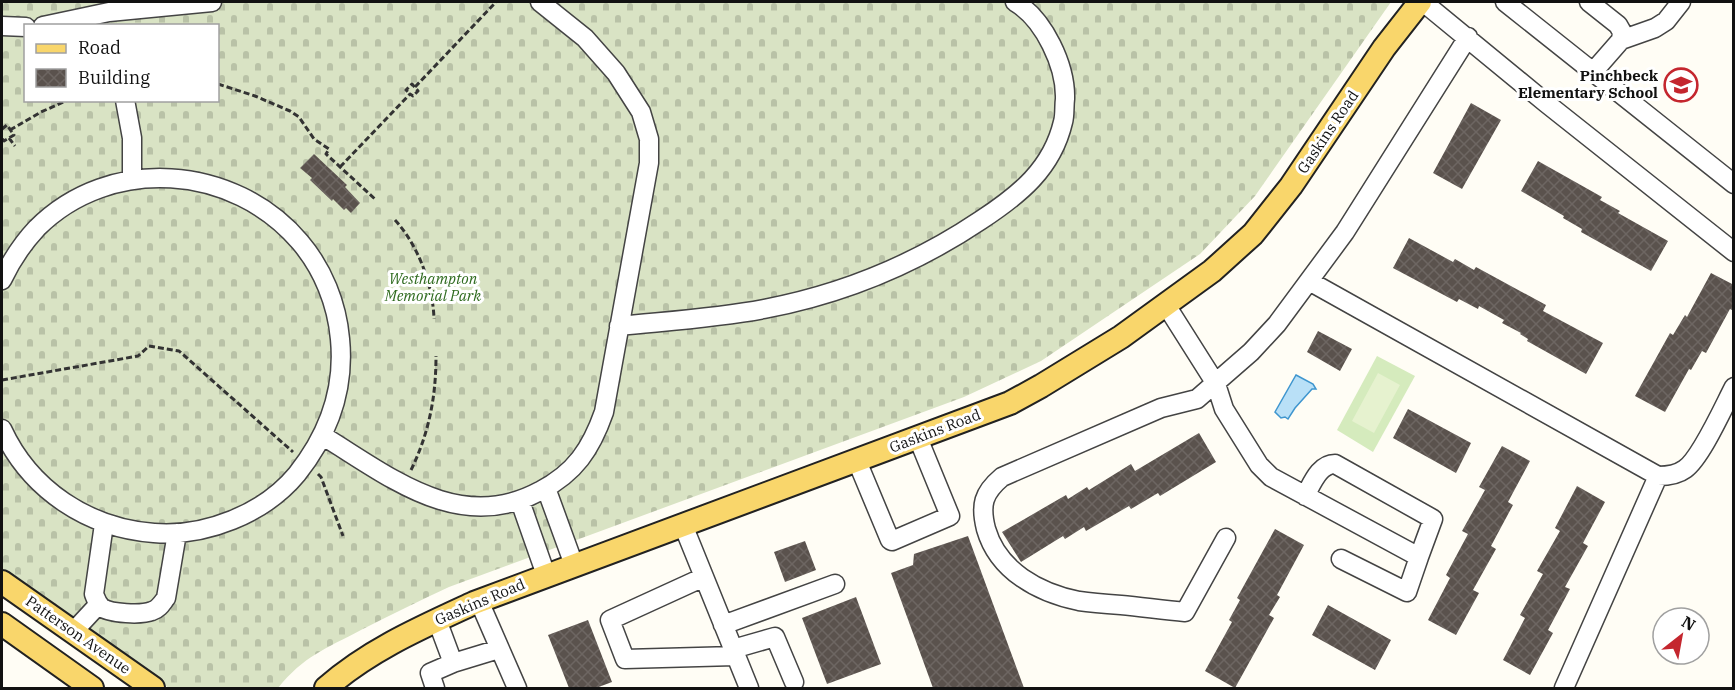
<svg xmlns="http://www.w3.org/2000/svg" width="1735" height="690" viewBox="0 0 1735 690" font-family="'IBM Plex Serif',serif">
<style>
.cemetery{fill:url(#cemetery-stones);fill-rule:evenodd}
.park{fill:#d5ebbd}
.pitch{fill:#e6f2cf}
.water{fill:#b9e0f7;stroke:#3f96cf;stroke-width:1.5}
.building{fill:url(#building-cross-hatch)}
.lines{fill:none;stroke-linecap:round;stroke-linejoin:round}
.minor-casing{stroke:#444;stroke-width:21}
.major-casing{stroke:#222;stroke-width:26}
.path{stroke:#333;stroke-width:3;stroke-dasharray:6 3;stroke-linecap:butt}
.minor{stroke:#fff;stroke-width:18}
.major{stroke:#f9d66b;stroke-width:22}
.labels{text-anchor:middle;stroke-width:6;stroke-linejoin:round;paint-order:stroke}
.poi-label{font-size:15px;font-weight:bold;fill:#111;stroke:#fff;text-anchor:end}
.street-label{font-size:15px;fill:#111;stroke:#fff}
.park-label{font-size:15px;font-style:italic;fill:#2f6b1f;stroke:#fff}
</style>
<defs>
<pattern id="cemetery-stones" width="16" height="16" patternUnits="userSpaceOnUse" patternTransform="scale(1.5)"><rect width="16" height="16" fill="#d9e3c4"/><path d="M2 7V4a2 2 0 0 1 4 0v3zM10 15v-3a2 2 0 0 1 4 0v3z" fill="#b9c2a7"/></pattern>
<pattern id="building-cross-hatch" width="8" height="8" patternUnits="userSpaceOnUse" patternTransform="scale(1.5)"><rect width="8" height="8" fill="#5a524d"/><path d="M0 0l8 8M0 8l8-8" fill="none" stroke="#6d6662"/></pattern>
</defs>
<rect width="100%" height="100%" fill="#fffdf5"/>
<path class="cemetery" d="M2 2H1391L1255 196 1200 254 1041 361 964 397 449 587C419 601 390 615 361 630 325 649 304 656 278 688H169L2 572ZM26 26H218V100H26Z"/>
<path class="park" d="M1377 356 1415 376 1373 452 1337 430Z"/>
<path class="pitch" d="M1378 373 1400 385 1374 433 1352 421Z"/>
<path class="water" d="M1296 375 1313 384 1316 389H1312L1295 408 1288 419 1285 417 1281 418 1275 412Z"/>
<path class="building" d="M1471 103 1501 120 1462 189 1433 173Z
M314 154 347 185 345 187 360 203 351 213 346 208 344 210 333 199 332 201 310 180 312 178 300 168Z
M1538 161 1602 197 1600 200 1620 211 1618 213 1668 241 1651 271 1581 232 1582 229 1563 218 1564 216 1521 191Z
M1409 238 1453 262 1455 259 1474 270 1476 267 1487 273 1546 305 1543 311 1603 343 1586 374 1527 341 1528 339 1520 334 1521 333 1502 323 1504 320 1479 306 1478 309 1459 299 1457 302 1393 268Z
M1711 273 1734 285V311L1730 309 1706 353 1702 351 1691 370 1689 369 1665 412 1635 396 1670 333 1673 335 1685 315 1687 317Z
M1318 331 1352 349 1340 371 1307 352Z
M1408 409 1471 443 1456 473 1393 438Z
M1199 433 1216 462 1160 496 1158 493 1131 509 1129 506 1086 531 1084 527 1065 539 1063 536 1021 562 1002 532 1066 495 1068 499 1087 487 1089 490 1131 464 1135 471Z
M1502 446 1530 461 1508 502 1513 505 1491 546 1496 549 1473 590 1479 593 1456 635 1428 620 1450 578 1446 575 1468 534 1462 531 1485 490 1479 487Z
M1577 486 1605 502 1583 543 1588 546 1565 587 1570 589 1548 630 1553 633 1530 675 1503 660 1525 618 1520 615 1543 574 1537 571 1560 531 1555 528Z
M1275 529 1304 545 1277 595 1280 597 1269 615 1274 618 1235 688 1205 671 1232 622 1229 620 1240 600 1237 598Z
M968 536 1024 688H933L891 573 913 565 914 554Z
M805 541 816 570 785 582 774 552Z
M856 597 881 664 827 684 802 618Z
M1328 605 1391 640 1375 670 1312 635Z
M588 620 612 682 596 688H569L548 635Z"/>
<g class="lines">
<g class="minor-casing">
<path id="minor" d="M1423 2 1546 103 1734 252
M1505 2 1734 184
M1589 2 1618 25 1622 32 1621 40 1593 72
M2 26 26 27
M43 26 109 12 212 2
M1621 40 1655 28 1666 21 1681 2
M125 100 132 138V180
M2 280C11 261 22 244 37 228 110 155 234 164 300 242 323 269 337 304 340 339 345 390 328 435 297 474 264 514 205 537 154 533 88 528 30 490 2 429
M1309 281 1658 476C1668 476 1677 475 1685 469 1701 458 1724 406 1734 387
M1166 305 1216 384 1224 409 1259 465 1271 477 1419 557 1433 519 1335 464C1319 464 1312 484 1305 496
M619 326C667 321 716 318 764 309 843 294 914 265 981 220 1019 195 1052 169 1063 122 1065 115 1064 106 1065 99 1066 66 1044 19 1015 2
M323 436C389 476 459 535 540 491 575 473 591 449 604 412L649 163V139L641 112 616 73 585 38 540 2
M857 461 890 540 892 541 950 516 918 438
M546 488 574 565
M520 501 546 575
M104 524 94 594C96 599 97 603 101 607 110 614 142 615 152 611 159 609 162 603 166 598L177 533
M683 525 749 688
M1226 538 1185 612C1163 610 1142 607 1121 605 1107 604 1093 603 1079 601 1039 593 998 571 986 529 980 505 983 493 1002 477L1161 408 1197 399 1251 352 1277 324 1345 232 1468 37
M1341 559 1407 592 1419 557
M704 577 610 620 625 659 735 656
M479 601 517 688
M723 625 835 584
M73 632 99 604
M733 649 775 637 794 682
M453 663 499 649
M435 688 430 673 453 663 437 620
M1564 688 1658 476"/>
</g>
<g class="major-casing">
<path id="major" d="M2 582 153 688
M2 624 92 688
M326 688C369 650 422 627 474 603L1010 403 1041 386 1121 337 1212 271 1253 234 1291 186 1384 48 1420 2"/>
</g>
<path class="path" d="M218 84 255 96 290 111 299 117 314 139 329 149 326 154 376 200
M415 87 496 2
M2 129 7 125 14 135 4 141 2 138
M10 130 41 112 68 100
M9 138 15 146
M340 167 410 94 413 96 418 91 412 84 406 90 410 94
M395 220C418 245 433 285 434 319
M2 380 138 356 149 346 179 351 293 452
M411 470C429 433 436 397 436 356
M318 474 321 477 343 536"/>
<use href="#minor" class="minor"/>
<use href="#major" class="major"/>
</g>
<defs>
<g id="school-ring" transform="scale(1.725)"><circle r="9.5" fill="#fff" stroke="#c4262e" stroke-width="1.5"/><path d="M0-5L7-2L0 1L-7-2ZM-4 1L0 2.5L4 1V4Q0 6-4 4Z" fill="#c4262e"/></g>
</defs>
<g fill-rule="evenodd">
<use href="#school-ring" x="1681" y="85"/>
</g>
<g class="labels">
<g class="poi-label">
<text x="1658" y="81">Pinchbeck<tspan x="1658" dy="17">Elementary School</tspan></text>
</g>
<g class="street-label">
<text transform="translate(1328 132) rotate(-56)" y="5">Gaskins Road</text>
<text transform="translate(935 431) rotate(-21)" y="5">Gaskins Road</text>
<text transform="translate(480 602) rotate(-23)" y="5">Gaskins Road</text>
<text transform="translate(78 635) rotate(35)" y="5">Patterson Avenue</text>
</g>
<g class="park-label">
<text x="433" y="284">Westhampton<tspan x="433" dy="17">Memorial Park</tspan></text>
</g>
</g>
<rect width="1735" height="690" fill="none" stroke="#111111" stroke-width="6"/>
<rect x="24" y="24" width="195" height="78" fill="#ffffff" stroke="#a0a0a0" stroke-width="1.5"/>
<rect x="36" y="44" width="30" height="9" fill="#f9d66b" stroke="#a0a0a0" stroke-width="1.5"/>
<text x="78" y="54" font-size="18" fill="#111111">Road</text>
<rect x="36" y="69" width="30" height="18" fill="url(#building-cross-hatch)" stroke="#a0a0a0" stroke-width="1.5"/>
<text x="78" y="84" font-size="18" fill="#111111">Building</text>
<g transform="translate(1681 636) rotate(31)"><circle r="28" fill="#ffffff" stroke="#a0a0a0" stroke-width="1.5"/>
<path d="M0-4.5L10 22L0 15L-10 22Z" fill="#c4262e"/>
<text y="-9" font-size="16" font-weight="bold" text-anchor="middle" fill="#111111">N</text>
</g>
</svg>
